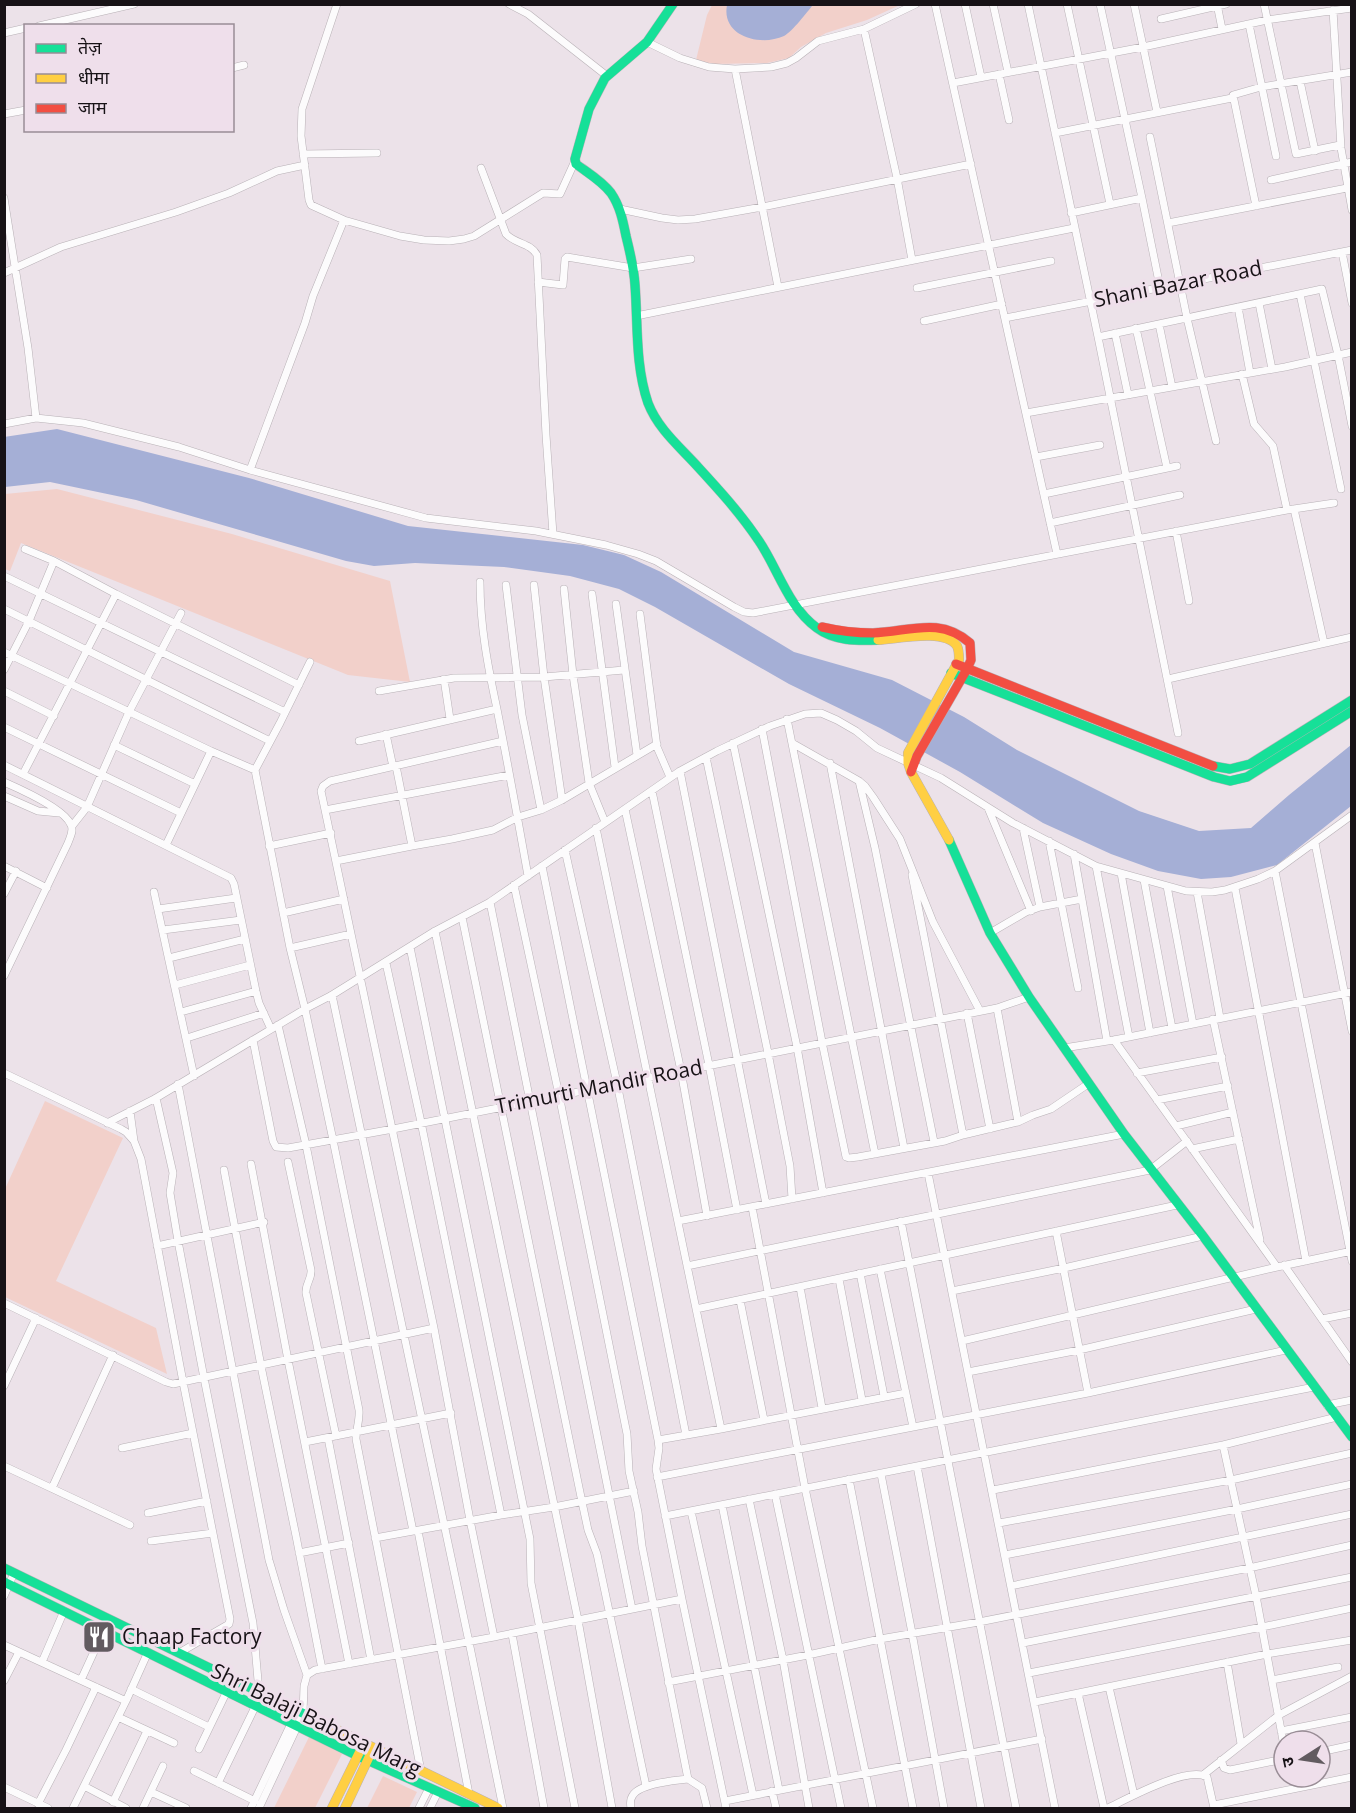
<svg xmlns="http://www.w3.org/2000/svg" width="1356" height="1813" viewBox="0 0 1356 1813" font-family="'Open Sans','Noto Sans Devanagari',sans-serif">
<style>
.green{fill:#f2d0ca}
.water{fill:#a5afd6}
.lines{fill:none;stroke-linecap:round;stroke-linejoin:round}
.street-casing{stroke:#b8b1b6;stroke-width:8}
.fast-casing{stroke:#b8b1b6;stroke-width:10}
.slow-casing{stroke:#b8b1b6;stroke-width:10}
.jam-casing{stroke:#b8b1b6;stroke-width:10}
.street{stroke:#fcfbfc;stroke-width:7}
.fast{stroke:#16e098;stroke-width:9}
.slow{stroke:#ffcf43;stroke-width:9}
.jam{stroke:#f24e42;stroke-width:9}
.labels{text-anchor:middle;stroke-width:6;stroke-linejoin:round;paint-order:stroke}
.street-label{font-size:21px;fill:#171216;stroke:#efdfeb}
.poi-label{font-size:21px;fill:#171216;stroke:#efdfeb;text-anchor:start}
</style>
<rect width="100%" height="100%" fill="#ece2e9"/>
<path class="green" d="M712 5H900L867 20 826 33 801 47 789 58 767 63 714 64 696 60 707 15Z
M57 489 232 534 390 581 410 682 348 675 21 543 10 571 5 569V494Z
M45 1101 123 1138 56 1281 156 1328 167 1374 5 1297V1189Z
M309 1737 342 1754 315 1808H274Z
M383 1776 417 1792 409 1808H367Z"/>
<path class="water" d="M727 5V4L813 5C806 13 793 31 784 36 760 47 721 36 727 5Z
M57 429 249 478 408 526 583 545 624 555 661 572 794 652 892 680 964 717 1017 750 1139 811 1199 831 1251 828 1289 795 1351 745V806L1277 865 1231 877 1201 879 1158 871 1111 854 1043 823 960 772 880 728 789 684 655 607 619 589 570 576 504 567 415 563 374 566 346 561 136 500 50 482 5 487 4 437Z"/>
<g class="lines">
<g class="street-casing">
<path id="street" d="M337 4 302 109 301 136 309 200 311 205 344 220 400 236 424 240 449 241 464 239 474 236 543 193 560 194 575 161
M509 4 528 14 607 76
M935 4 1057 554
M965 4 981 77
M993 4 1008 72
M1028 4 1098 337 1178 733
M1067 4 1110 204
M1100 4 1142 198
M1134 4 1157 112
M1217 4 1222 29
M1264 4 1296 154 1340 145
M1333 10 1341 148 1352 210
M1161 19 1226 4
M1249 24 1276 156
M39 26 134 4
M864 29 897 178 912 260
M4 33 26 28
M647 42 680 58 709 67 735 69 771 67 787 63 796 58 818 41 864 29 916 4
M232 68 244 65
M735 69 778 287
M999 74 1009 120
M1300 81 1315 151
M953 83 1143 47 1267 20 1352 8
M4 114 26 110
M1055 133 1232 98
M1150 137 1187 318 1216 441
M303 154 377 153
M481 168 506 234C515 244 531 243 537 255L546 435 553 534
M1271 180 1352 162
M4 198 28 348 36 418
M1256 206 1233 95 1261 87 1352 72
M620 209 662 218 678 220 695 219 762 207 971 164
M1071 213 1142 198 1160 287
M1168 223 1347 188
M1342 252 1352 303
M4 273 61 247 176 212 229 193 277 171 305 165
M538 282 563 285 565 259 567 257 633 268 691 259
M917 288 1051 261
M1300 294 1341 489
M1259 303 1272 369
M1238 307 1250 373
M636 316 1074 228
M1005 318 1352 250
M924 321 1002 304
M1159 324 1172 387
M1136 328 1167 468
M1115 333 1128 395
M1098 337 1322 289 1338 355 1352 426
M1242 374 1254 424 1273 446 1287 510
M1026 413 1285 367 1352 352
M4 424 36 418 83 423 179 447 250 470 426 518 536 531 606 545 638 554 656 561 734 607 744 612 753 613 1287 510 1334 503
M1036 457 1100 445
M250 470 305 323 313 296 344 220
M1044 494 1177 466
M1294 509 1324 643
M1050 523 1180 495
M1176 531 1189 601
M25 549 54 561 116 594 299 685
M4 576 285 712
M480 582C480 626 488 667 497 709 508 765 518 820 528 876
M506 585 522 715 541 810
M534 585 544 677 562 800
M564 589 573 675 589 783 605 822
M592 594 615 767
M616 604 637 755
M4 609 270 741
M640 614 657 747 670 777
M4 652 211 751 255 770
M310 662 280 723 255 770 290 948 305 1009 333 1140 413 1531
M4 670 29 621 54 561
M444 679 450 719
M1168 679 1352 637
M4 691 54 716
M379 691 454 678 544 677 624 670
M787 719 875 1154
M4 727 181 813
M762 729 822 1042 846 1157 849 1158 858 1157 945 1141 963 1135 1018 1122 1033 1115 1051 1109 1088 1084
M386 734 393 767
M359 741 497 709
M733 743 797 1047 823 1193
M792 743 859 781 865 786 873 797 900 839 933 922 980 1011
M114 745 195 784
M706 757 768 1053 790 1166 792 1199
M830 763 904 1148
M4 765 231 878 234 884 256 991 259 1003 271 1029
M396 766 412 846
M680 771 766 1204
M23 774 116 594
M859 781 875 848 934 1142
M4 782C20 789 65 809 71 825 74 831 70 837 68 843L4 976
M652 791 709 1065 737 1210
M4 796 38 811 59 813
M988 808 1031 911
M625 809 681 1071 707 1216
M325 810 509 775
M72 826 87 807 129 712 181 613
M596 828 721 1429
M1023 828 1040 907
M1049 841 1078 988
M1315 843 1352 1031
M166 845 211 751
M269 846 331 833
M565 850 617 1083 686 1435
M1074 854 1107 1041
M336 861 412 846 452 839 493 830 518 817 541 810 562 800 657 744
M4 866 47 888
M542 866 658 1440 659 1448 656 1469 682 1599
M1096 866 1129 1037
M1275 871 1352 1261
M1121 873 1150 1033
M912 875 963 1135
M1144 880 1172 1028
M514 885 559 1095 627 1434 629 1471 638 1512 642 1546 688 1779
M1167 886 1193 1024
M1235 888 1306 1261
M154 892 194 1076
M1197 892 1220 1018
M4 894 16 871
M490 902 632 1609
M158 909 236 898
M283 913 344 899
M462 917 582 1502 588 1530 597 1554 646 1786
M163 930 241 920
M435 931 578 1620 612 1808
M990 933 1026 912 1040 907 1082 899
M410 947 530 1539 531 1583 575 1808
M290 948 351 934
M169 958 245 939
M386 963 421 1122 501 1515
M175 985 250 965
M332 995 469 1642 503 1808
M997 1008 1018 1122
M181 1012 256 991
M967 1013 990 1129
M1213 1019 1260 1240
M278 1025 306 1145 359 1410C360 1420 356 1429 356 1439L421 1771
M187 1038 264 1013
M253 1040 273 1141 276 1147 288 1148 393 1129 997 1008 1029 997
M1114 1040 1277 1267
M1064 1048 1114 1040 1352 992
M4 1073 121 1129 126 1132 134 1141
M1137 1073 1222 1057
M178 1084 269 1560 284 1610 307 1675
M156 1098 173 1173 170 1193 178 1241 204 1378 253 1623 259 1692
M1157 1100 1228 1086
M130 1111 134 1141 141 1159 183 1382 230 1619 229 1624 179 1653
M107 1123 156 1098 305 1009 332 995 435 931 490 902 680 771 717 751 770 726 805 714 821 713 837 720 856 731 877 748 941 778 1013 823 1096 866 1186 891 1212 892 1225 890 1258 879 1275 871 1352 815
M1176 1126 1233 1112
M1192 1149 1239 1139
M288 1162 311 1270C312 1279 305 1284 306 1293L336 1436
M251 1164 288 1360 349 1664
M224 1170 261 1366 296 1536 322 1669
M928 1173 1055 1808
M752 1207 805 1488 873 1808
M678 1221 1124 1134
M901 1221 1016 1808
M1056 1231 1088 1393
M157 1246 264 1222
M1284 1265 1352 1362
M687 1266 1150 1170 1187 1141
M880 1269 913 1427
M860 1273 884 1396
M839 1279 862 1400
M800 1287 822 1408
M952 1291 1064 1268 1203 1236
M740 1300 764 1420
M4 1303 166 1382 173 1384 434 1328
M696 1309 1177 1205
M1322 1319 1352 1313
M962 1341 1277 1267 1352 1251
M968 1372 1079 1350 1256 1309
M4 1386 36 1318
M1327 1405 1352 1400
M328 1438 371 1660
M658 1440 721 1429 906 1393
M305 1442 451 1413
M1223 1445 1256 1596 1284 1746
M122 1448 193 1433
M4 1466 130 1525
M917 1466 981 1808
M881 1474 912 1633 944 1808
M657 1477 1088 1393 1286 1350
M849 1479 913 1808
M52 1488 113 1355
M993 1490 1223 1445 1337 1417
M775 1494 841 1808
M749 1499 783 1660 809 1808
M722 1505 779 1790
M691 1511 753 1795
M148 1513 207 1501
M665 1516 1314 1387
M999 1523 1231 1480 1352 1453
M418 1531 469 1794
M375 1538 501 1515 554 1507 634 1491
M151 1541 213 1533
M299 1553 349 1543
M1005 1555 1237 1509 1352 1484
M1011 1586 1352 1514
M4 1596 14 1573
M512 1634 544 1808
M494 1637 470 1520 434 1328 321 791 323 786 330 781 503 741
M1023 1643 1352 1577
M4 1645 126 1701
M42 1662 64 1611
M1227 1662 1241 1744
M1029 1673 1262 1627 1352 1608
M81 1680 104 1630
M1272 1680 1338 1667
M4 1681 19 1652
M668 1682 808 1655 880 1639 979 1622 1249 1568 1352 1545
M1109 1687 1134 1795
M131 1689 209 1727
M1078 1693 1104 1808
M1035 1702 1267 1654 1352 1640
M118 1717 174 1743
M1281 1731 1352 1717
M199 1749 227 1691
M1320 1752 1352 1745
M1221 1760 1224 1768 1230 1770 1284 1759
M194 1771 255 1801
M1203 1775 1279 1715 1352 1676
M218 1783 256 1705
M84 1786 126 1808
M4 1787 48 1808
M772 1791 776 1808
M151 1792 186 1808
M725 1801 1042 1739
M113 1802 147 1731
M38 1804 66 1750 96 1687
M1214 1805 1352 1777
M73 1808 126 1701 148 1652
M143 1808 163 1766
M251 1808 297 1711 300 1709
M259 1808 303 1714 304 1686 307 1675 315 1670 494 1637 682 1599 726 1808
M419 1808 429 1788
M430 1808 438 1792
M631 1808C630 1803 630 1799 633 1795 640 1784 675 1780 688 1779L702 1788 707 1808
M1108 1808C1127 1799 1188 1765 1207 1777L1214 1808"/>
</g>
<g class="fast-casing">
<path id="fast" d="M673 4 647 42 605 78 589 109 575 159 576 164C588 173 602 181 611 193 620 206 623 221 626 236 630 252 634 268 635 285 638 324 635 365 648 403 658 429 680 447 698 467 720 491 741 514 759 541 778 569 788 607 817 628 834 641 857 641 878 640
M951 673 1214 777 1230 781 1247 777 1352 711
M1213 766 1230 769 1250 764 1352 700
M949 840 990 933 1029 997 1124 1134 1203 1236 1352 1437
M4 1568 329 1726
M4 1582 358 1756 475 1808"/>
</g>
<g class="slow-casing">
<path id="slow" d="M878 640C897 639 945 628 957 646 959 650 959 655 959 660L908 753V763L911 772 949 840
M329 1726 498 1808
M332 1808 364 1743
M345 1808 370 1755"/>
</g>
<g class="jam-casing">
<path id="jam" d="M822 627C839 631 856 633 873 633 909 632 939 616 970 643L971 660 967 669 917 756 911 772
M956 664 1213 766"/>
</g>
<use href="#street" class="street"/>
<use href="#fast" class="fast"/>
<use href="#slow" class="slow"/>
<use href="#jam" class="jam"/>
</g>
<defs>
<g id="restaurant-square" transform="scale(1.725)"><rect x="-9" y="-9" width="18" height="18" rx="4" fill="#625b60" stroke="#efdfeb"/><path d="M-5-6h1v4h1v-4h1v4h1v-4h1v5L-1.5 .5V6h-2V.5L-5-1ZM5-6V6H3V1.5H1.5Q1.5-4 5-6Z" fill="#fff"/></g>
</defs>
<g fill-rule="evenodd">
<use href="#restaurant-square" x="99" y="1637"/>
</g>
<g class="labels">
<g class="street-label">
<text transform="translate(1178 284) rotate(-11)" y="7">Shani Bazar Road</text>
<text transform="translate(599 1087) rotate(-11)" y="7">Trimurti Mandir Road</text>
<text transform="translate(316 1720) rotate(26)" y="7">Shri Balaji Babosa Marg</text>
</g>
<g class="poi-label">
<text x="122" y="1644">Chaap Factory</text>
</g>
</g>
<rect width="1356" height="1813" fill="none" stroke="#171216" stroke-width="12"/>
<rect x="24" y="24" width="210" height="108" fill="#efdfeb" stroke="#998d96" stroke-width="1.5"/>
<rect x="36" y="44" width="30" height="9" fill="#16e098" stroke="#998d96" stroke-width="1.5"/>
<text x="78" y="54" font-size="18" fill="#171216">तेज़</text>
<rect x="36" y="74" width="30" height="9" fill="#ffcf43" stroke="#998d96" stroke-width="1.5"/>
<text x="78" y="84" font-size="18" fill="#171216">धीमा</text>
<rect x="36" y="104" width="30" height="9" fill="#f24e42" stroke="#998d96" stroke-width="1.5"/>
<text x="78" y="114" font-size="18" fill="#171216">जाम</text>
<g transform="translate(1302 1759) rotate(258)"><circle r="28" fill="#efdfeb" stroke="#998d96" stroke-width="1.5"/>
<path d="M0-4.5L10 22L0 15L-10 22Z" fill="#625b60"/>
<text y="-9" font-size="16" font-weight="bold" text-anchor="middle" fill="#171216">उ</text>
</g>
</svg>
